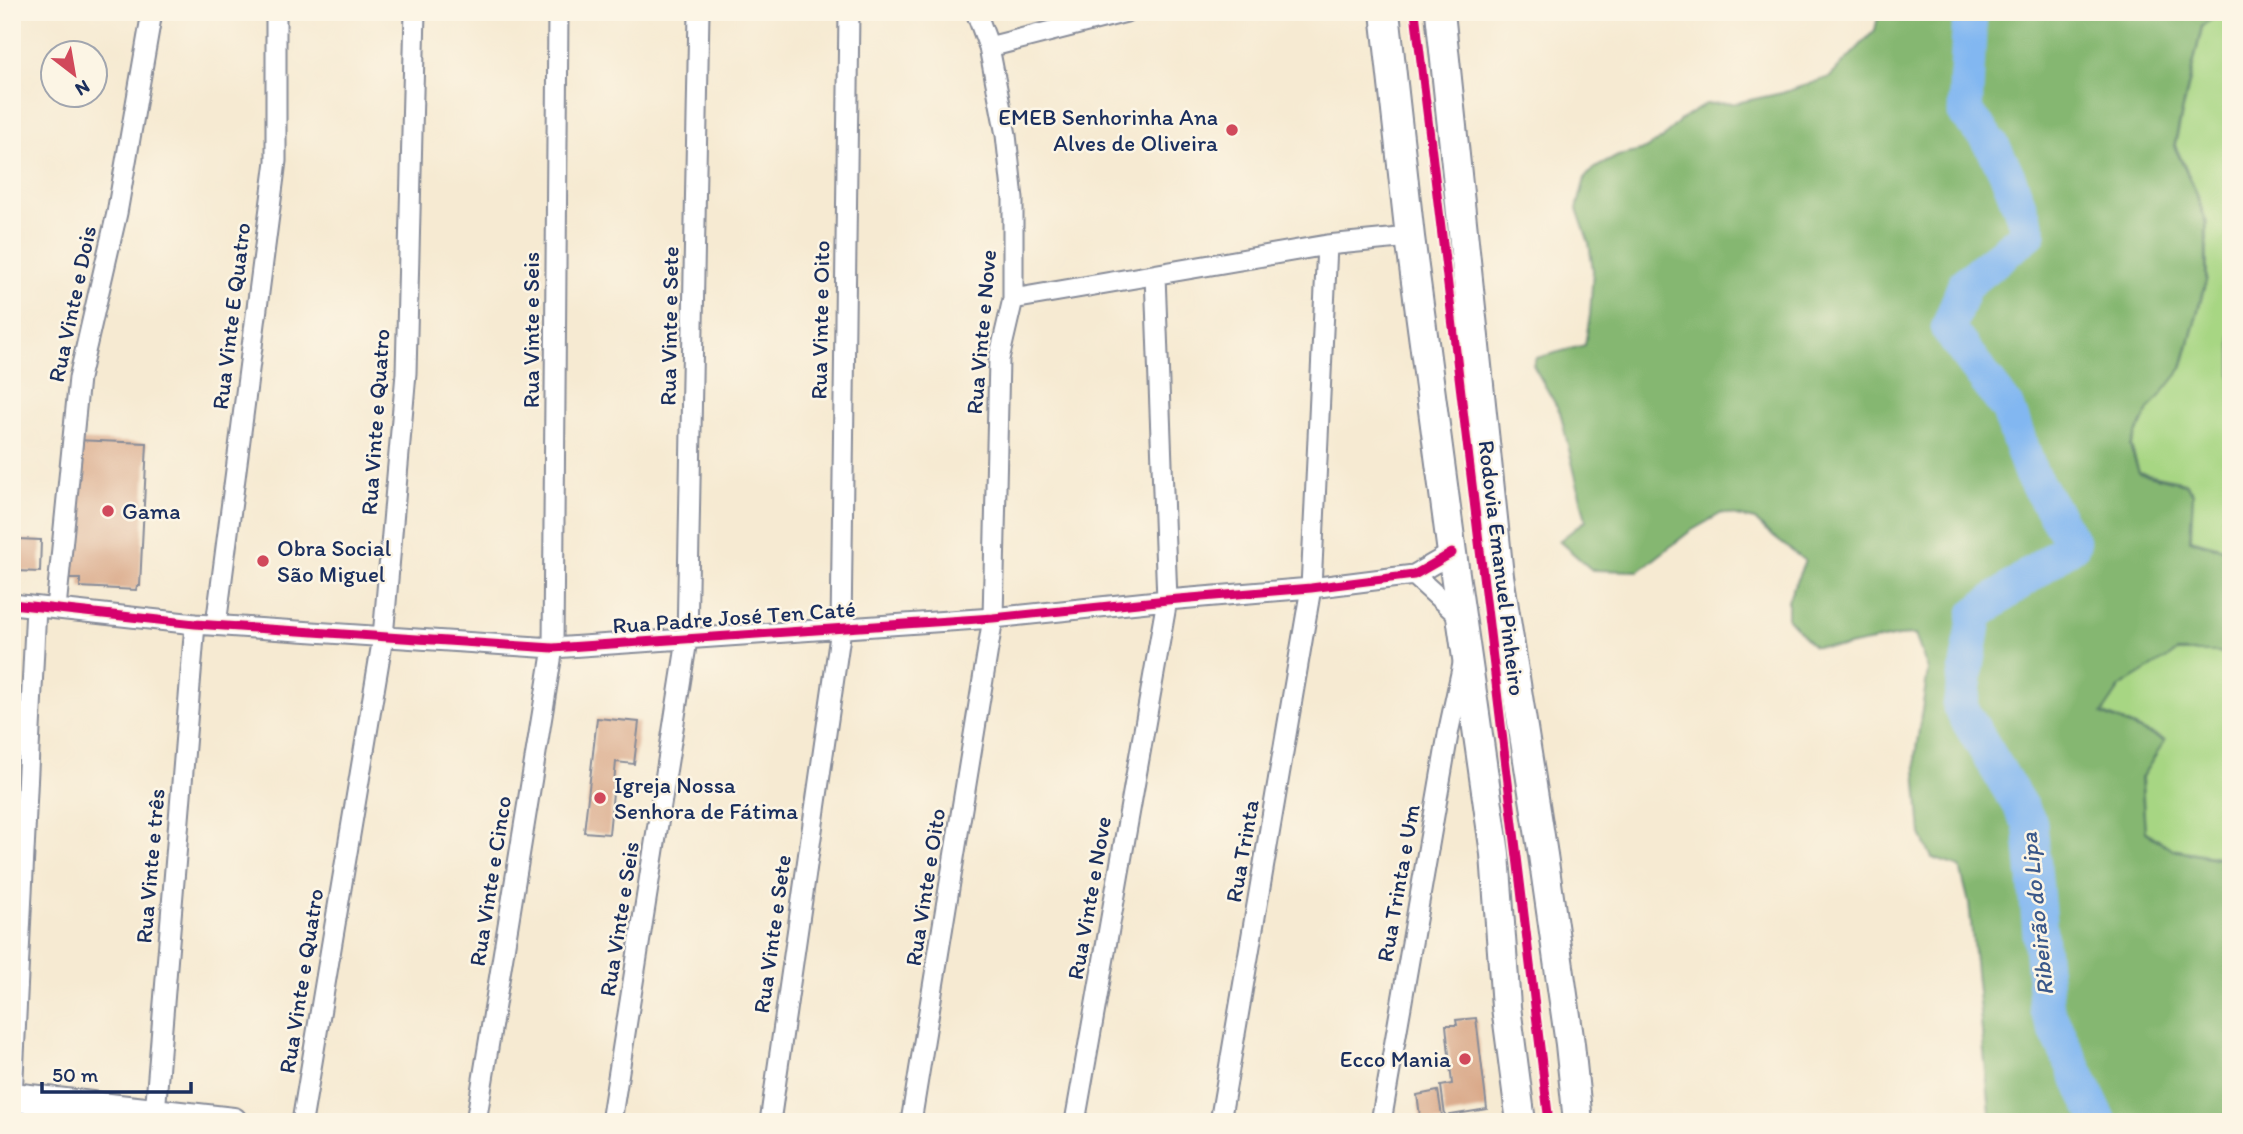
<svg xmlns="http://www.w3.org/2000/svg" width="2243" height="1134" viewBox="0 0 2243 1134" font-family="Itim,sans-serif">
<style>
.green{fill:#a7d683;stroke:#618270;stroke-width:2}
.forest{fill:#85b771;stroke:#507368;stroke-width:2}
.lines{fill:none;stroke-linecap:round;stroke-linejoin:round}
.river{stroke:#82b7f1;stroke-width:35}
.building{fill:#daaa8b}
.minor-casing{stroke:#888c98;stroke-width:23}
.secondary-casing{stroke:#888c98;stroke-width:32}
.minor{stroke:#fff;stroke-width:19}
.secondary{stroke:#fff;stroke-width:28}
.cycleway-casing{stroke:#fcf5e5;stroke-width:13}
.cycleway{stroke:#d6006c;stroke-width:9}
.poi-dot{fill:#d1495b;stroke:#fcf5e5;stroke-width:2.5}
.labels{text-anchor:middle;stroke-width:5;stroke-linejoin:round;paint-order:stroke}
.poi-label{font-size:23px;fill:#1b2f5e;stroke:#fcf5e5;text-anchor:start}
.street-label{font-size:23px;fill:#1b2f5e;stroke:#fcf5e5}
.water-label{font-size:24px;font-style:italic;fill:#3a588a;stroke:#fcf5e5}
</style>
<rect width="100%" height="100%" fill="#fcf5e5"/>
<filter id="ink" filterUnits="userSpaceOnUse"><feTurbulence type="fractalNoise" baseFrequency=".0143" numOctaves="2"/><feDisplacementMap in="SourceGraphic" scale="14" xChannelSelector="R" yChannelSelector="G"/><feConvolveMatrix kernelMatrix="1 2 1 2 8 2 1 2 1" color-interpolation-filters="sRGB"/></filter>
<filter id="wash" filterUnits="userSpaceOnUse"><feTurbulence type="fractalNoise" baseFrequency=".00686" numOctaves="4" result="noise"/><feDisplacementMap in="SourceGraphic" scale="28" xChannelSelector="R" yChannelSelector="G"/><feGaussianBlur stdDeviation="1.57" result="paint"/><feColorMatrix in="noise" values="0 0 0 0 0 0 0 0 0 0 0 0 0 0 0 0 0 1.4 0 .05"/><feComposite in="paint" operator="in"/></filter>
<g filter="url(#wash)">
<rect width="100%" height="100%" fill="#f6ead2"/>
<path class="green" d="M2221 12H2231V550L2191 539 2193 492 2185 482 2139 472 2131 445 2149 409 2183 367 2207 278V223L2196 191 2175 145 2203 24Z
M2178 651H2220L2231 658V859L2173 849 2145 831 2142 777 2165 740 2102 713 2121 686Z"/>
<path class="forest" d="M1879 12H2223L2202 26 2174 146 2196 193 2206 224V280L2182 368 2149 410 2130 446 2139 473 2185 484 2193 494 2190 540 2231 551V659L2219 652H2177L2120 687 2102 714 2165 741 2141 778 2145 832 2173 850 2231 861V1122H1991L1969 903 1960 867 1932 858 1921 835 1915 756 1928 670 1915 635 1898 636 1843 647 1813 646 1788 619V600L1805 561 1766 531 1755 520 1722 513 1689 532 1639 571 1592 570 1559 541 1586 520 1560 412 1533 365 1536 358 1585 345 1590 315 1593 270 1589 243 1577 209 1585 178 1593 169 1618 156 1641 151 1662 139 1679 121 1706 104 1736 103 1782 93 1830 77 1875 30Z"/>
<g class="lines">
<path class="river" d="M1970 12 1965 113C2001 147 2013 188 2029 233L1965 284 1948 329 2008 409 2031 474 2073 544 1976 614 1960 707 2030 823 2047 1011 2100 1122"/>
</g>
<g id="blocks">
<path class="building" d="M75 440 147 443 140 586H137L136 590 80 587V579H68Z
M17 539 41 540 40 572 16 571Z
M597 718 639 722 634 764 616 762 609 834 584 832Z
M1476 1018 1487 1109 1445 1116 1441 1086 1452 1084 1446 1025H1457L1456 1020Z
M1438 1091 1443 1122H1421L1417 1095Z"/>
</g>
</g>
<g filter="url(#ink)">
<use href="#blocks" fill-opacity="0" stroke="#888c98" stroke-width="2"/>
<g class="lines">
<g class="minor-casing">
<path id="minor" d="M989 47 1126 12
M1013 299 1327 245 1410 237
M1414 575 1461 618
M12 604 195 624 553 648 993 618 1167 600 1311 588 1414 575 1452 553
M56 608 79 378 117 213 152 12
M216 625 276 161V12
M12 1097 36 607
M155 1113 195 624
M302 1122 383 637 406 373 415 12
M476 1122 553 648 558 12
M611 1122 687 640 699 12
M770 1122 841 629 849 12
M911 1122 993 618 999 359 1013 299V199L1006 135 989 47 976 12
M1075 1122 1167 600 1155 275
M1220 1122 1311 588 1327 245
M1381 1122 1449 729 1463 664"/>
</g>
<g class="secondary-casing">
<path id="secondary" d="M1385 12 1410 237 1452 553 1495 854 1506 1007 1521 1122
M1440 12 1499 576 1543 855 1570 1044 1578 1122
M12 1097 233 1122"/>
</g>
<use href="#minor" class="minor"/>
<use href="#secondary" class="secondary"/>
<g class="cycleway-casing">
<path id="cycleway" d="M1415 12 1549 1122
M12 604 195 624 553 648 993 618 1167 600 1311 588 1414 575 1452 553"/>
</g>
<use href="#cycleway" class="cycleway"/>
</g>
</g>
<g class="poi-dot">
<circle cx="1232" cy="130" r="7"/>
<circle cx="108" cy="511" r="7"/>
<circle cx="263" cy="561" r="7"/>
<circle cx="600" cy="798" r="7"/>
<circle cx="1465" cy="1059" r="7"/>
</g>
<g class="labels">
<g class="poi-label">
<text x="1218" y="125" text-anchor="end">EMEB Senhorinha Ana<tspan x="1218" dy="26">Alves de Oliveira</tspan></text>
<text x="122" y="519">Gama</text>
<text x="277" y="556">Obra Social<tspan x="277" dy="26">São Miguel</tspan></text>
<text x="614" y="793">Igreja Nossa<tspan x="614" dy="26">Senhora de Fátima</tspan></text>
<text x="1451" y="1067" text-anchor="end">Ecco Mania</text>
</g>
<g class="street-label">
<text transform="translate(72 304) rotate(-78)" y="8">Rua Vinte e Dois</text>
<text transform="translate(231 316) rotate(-83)" y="8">Rua Vinte E Quatro</text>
<text transform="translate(820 320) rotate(-89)" y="8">Rua Vinte e Oito</text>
<text transform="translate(669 326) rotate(-89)" y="8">Rua Vinte e Sete</text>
<text transform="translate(531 330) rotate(-90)" y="8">Rua Vinte e Seis</text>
<text transform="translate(981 332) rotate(-85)" y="8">Rua Vinte e Nove</text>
<text transform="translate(375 422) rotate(-86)" y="8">Rua Vinte e Quatro</text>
<text transform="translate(1502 568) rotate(83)" y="8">Rodovia Emanuel Pinheiro</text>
<text transform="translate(734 617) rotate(-4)" y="8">Rua Padre José Ten Caté</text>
<text transform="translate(1242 851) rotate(-80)" y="8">Rua Trinta</text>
<text transform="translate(150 866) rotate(-85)" y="8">Rua Vinte e três</text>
<text transform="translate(490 881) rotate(-81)" y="8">Rua Vinte e Cinco</text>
<text transform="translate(1398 883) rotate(-80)" y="8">Rua Trinta e Um</text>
<text transform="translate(925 887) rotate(-81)" y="8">Rua Vinte e Oito</text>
<text transform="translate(1089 898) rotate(-80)" y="8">Rua Vinte e Nove</text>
<text transform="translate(619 919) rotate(-81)" y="8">Rua Vinte e Seis</text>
<text transform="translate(772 934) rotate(-82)" y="8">Rua Vinte e Sete</text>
<text transform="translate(301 981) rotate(-81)" y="8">Rua Vinte e Quatro</text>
</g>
<g class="water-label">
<text transform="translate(2037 914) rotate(-96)" y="8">Ribeirão do Lipa</text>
</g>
</g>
<rect width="2243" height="1134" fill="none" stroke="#fcf5e5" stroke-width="42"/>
<g transform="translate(74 74) rotate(149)"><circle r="33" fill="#fcf5e5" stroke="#a2a6af" stroke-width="2"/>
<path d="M0-5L12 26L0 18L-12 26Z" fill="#d1495b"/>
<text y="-10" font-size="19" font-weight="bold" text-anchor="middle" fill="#1b2f5e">N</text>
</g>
<path d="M42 1082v10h149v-10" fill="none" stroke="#1b2f5e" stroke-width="3.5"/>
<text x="52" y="1082" font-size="21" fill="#1b2f5e" stroke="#fcf5e5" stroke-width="5" paint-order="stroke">50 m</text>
</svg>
